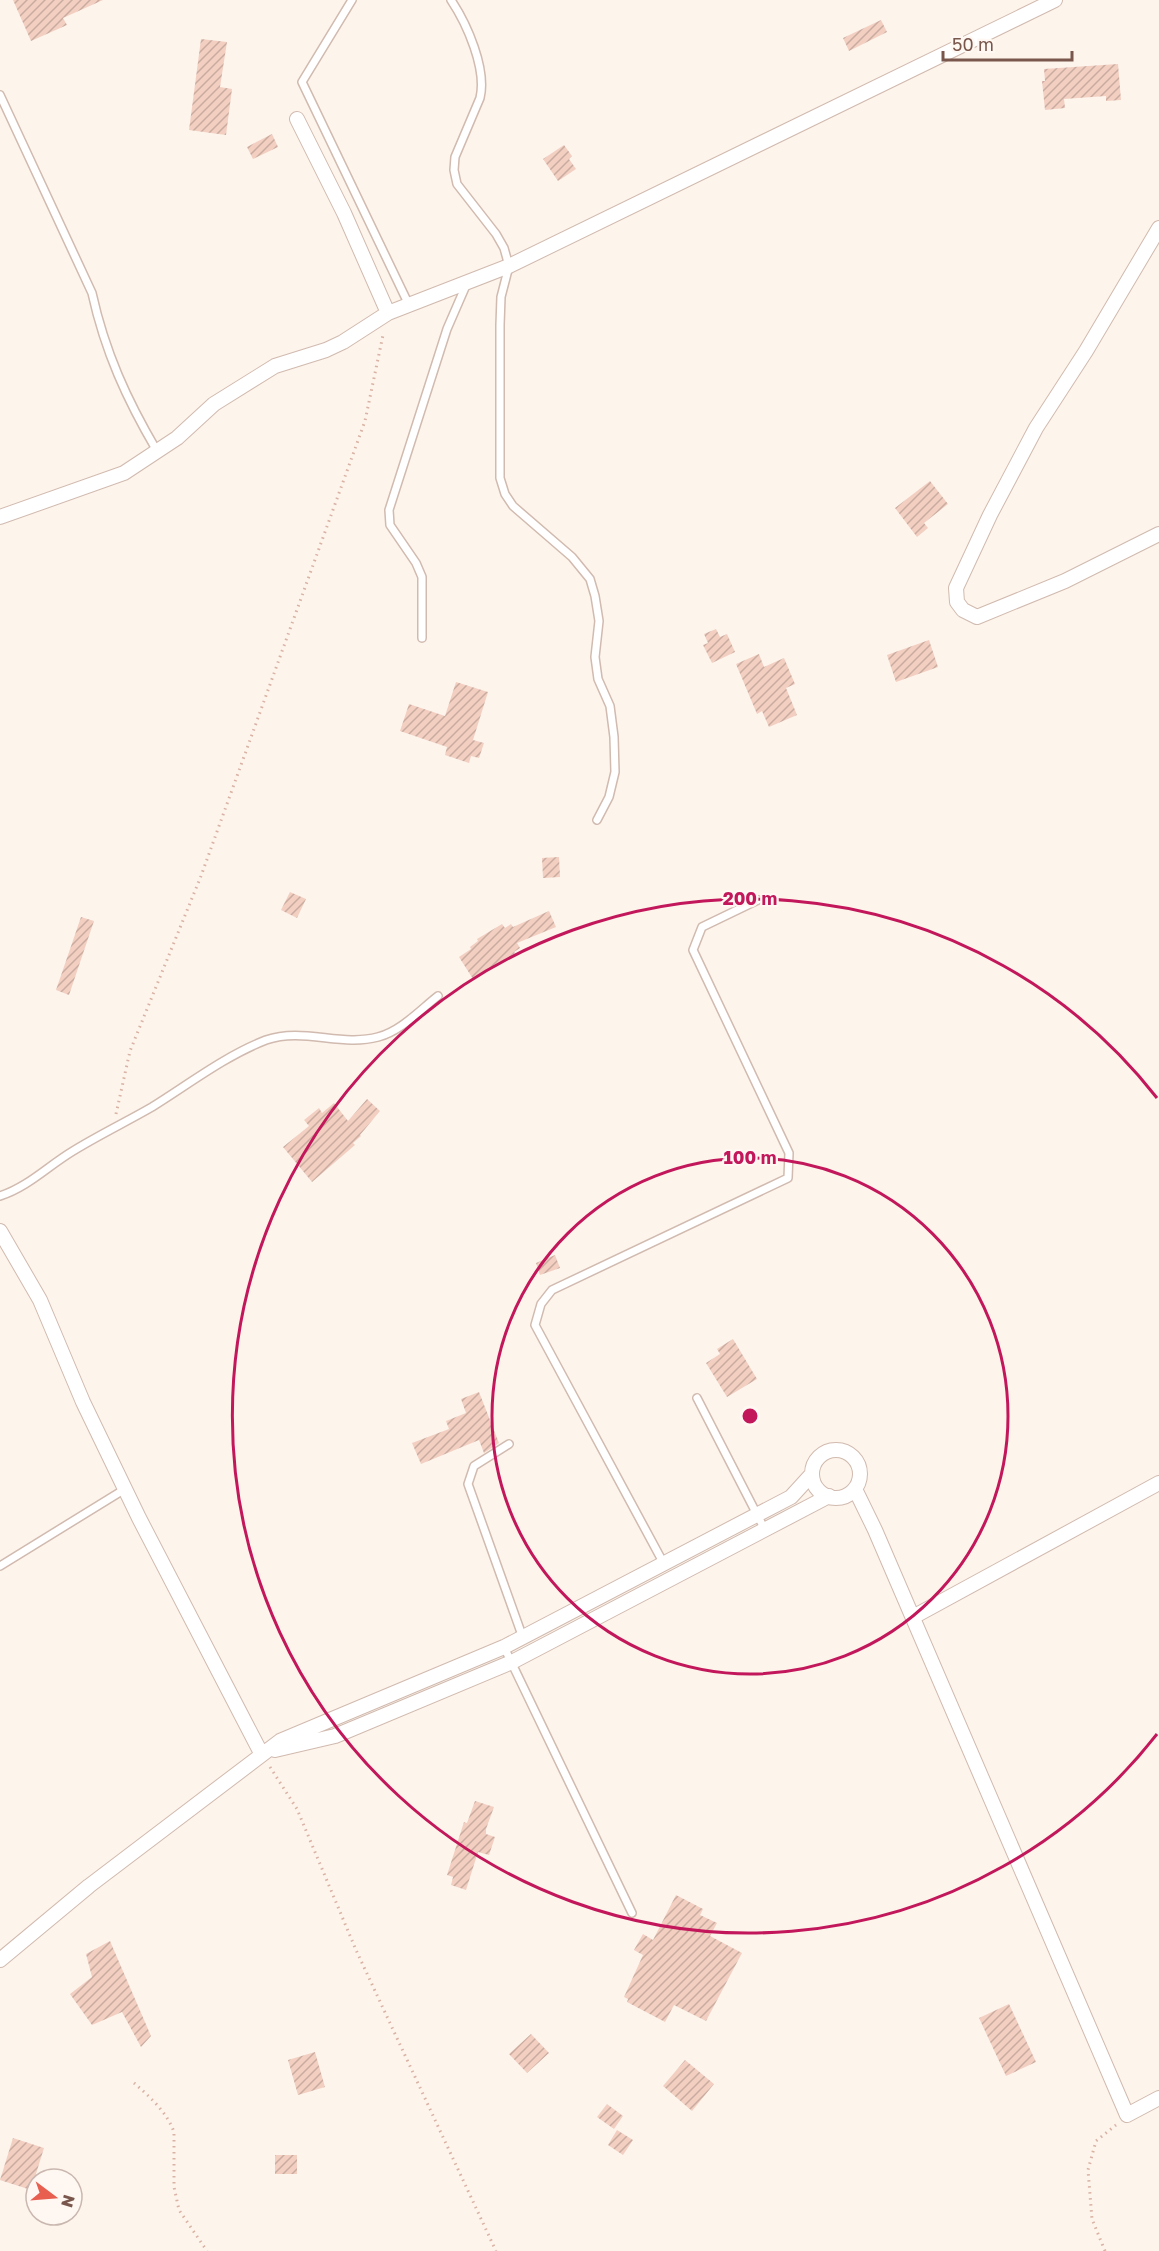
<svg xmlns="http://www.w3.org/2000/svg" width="1159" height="2251" viewBox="0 0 1159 2251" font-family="'Golos Text',sans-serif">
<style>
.building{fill:url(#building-hatch)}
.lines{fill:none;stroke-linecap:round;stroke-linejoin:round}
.service-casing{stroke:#d1baaf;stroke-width:10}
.minor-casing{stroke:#d1baaf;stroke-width:16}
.path{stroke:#d9b2a4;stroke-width:3;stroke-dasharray:1.5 4.5;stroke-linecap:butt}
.service{stroke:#fff;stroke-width:7}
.minor{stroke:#fff;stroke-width:14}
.ring{fill:none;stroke:#c2185b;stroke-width:3}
.centre{fill:#c2185b;stroke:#fff8f2;stroke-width:3}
.ring-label{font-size:18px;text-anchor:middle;font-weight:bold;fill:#c2185b;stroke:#fff8f2;stroke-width:4.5;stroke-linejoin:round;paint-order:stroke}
</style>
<defs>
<pattern id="building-hatch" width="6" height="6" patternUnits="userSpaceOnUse" patternTransform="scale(1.5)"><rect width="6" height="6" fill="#f3cfc2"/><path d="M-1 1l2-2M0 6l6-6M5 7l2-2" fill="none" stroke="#caaba0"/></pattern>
</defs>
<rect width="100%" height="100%" fill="#fdf4eb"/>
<path class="building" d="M13 0H103L63 18 67 25 31 41Z
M881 20 887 32 849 51 843 38Z
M201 39 227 42 220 87 232 89 226 135 189 130Z
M1118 64 1121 100 1106 101V96L1064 99 1065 108 1045 110 1042 81H1045L1044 69Z
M272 134 278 147 253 159 247 147Z
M564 145 572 156 569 159 576 169 558 181 543 159Z
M930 481 948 504 924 523 928 528 917 537 895 508Z
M716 629 720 637 727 634 735 652 712 663 703 645 708 643 704 634Z
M929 640 938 667 896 682 887 655Z
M759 654 764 667 784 658 795 684 786 688 797 715 769 727 762 711 757 714 736 664Z
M456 682 488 692 473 740 484 743 479 758 471 756 469 763 445 755 447 747 400 731 409 704 445 716Z
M559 857 560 877 543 878 542 858Z
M290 892 306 899 297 918 281 910Z
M549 911 556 927 517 943 520 948 514 952 515 953 473 979 459 957 471 949 470 947 478 941 477 939 502 924 505 928 511 924 513 927Z
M81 917 94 921 69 995 56 990Z
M367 1099 380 1111 360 1135 361 1136 353 1143 355 1145 312 1182 283 1147 309 1126 304 1120 319 1108 322 1113 334 1103 348 1121Z
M555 1255 560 1268 540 1275 536 1263Z
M733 1339 757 1379 727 1397 706 1363 720 1354 717 1349Z
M479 1392 499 1443 484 1453 479 1440 421 1464 412 1443 449 1429 446 1421 466 1413 461 1399Z
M475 1801 494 1807 486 1829V1834L495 1837 489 1855 478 1852 466 1890 451 1885 453 1877 447 1875 464 1822 467 1823Z
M676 1895 703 1909 700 1915 717 1923 710 1936 742 1953 706 2021 674 2005 665 2022 627 2002 628 1999 624 1997 643 1955 634 1950 643 1934 653 1940Z
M110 1941 151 2036 141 2047 122 2012 92 2025 70 1994 92 1977 86 1954Z
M1009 2004 1036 2062 1006 2076 979 2018Z
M531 2034 549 2053 527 2073 509 2054Z
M315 2052 325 2087 298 2095 288 2060Z
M685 2060 714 2084 692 2111 663 2086Z
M607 2104 623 2116 614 2129 597 2117Z
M617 2130 633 2140 623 2155 608 2145Z
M13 2138 44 2148 31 2190 0 2180Z
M275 2155H297V2174H275Z"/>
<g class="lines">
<g class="service-casing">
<path id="service" d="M352 0 302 82 409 305
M451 0C467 24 487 69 480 98L455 157 454 170 457 184 496 234 504 248 509 266 501 297 500 325V478L505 494 513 506 572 557 590 579 595 596 599 621 595 657 598 679 610 706 614 737 615 772 609 797 597 820
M0 95 92 293C105 352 127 400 157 451
M422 638V577L416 563 390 525 389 510 447 329 467 283
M0 1196C28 1187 48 1166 73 1151 99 1135 126 1122 152 1107 189 1084 225 1056 266 1040 303 1027 341 1047 378 1037 401 1031 420 1010 438 996
M697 1398 765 1530
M509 1444 474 1466 468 1484 523 1638
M664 1564 535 1325 541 1304 552 1290 788 1178 789 1153 693 950 702 927 758 900
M0 1566 125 1489
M504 1647 632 1913"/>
</g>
<g class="minor-casing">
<path id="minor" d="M297 119 344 213 388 313
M1159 228 1086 351 1036 428 990 515 956 588 957 602 963 610 977 617 1065 581 1159 534
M0 517 124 473 177 438 214 404 275 366 326 350 343 342 388 313 509 266 1055 0
M0 1231 40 1300 83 1402 139 1518 261 1753
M812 1474a24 24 0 1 1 48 0a24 24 0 1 1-48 0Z
M855 1489 875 1530 1127 2115 1159 2098
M913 1617 1159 1483
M275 1750 335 1736 512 1662 829 1496
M0 1960 89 1886 280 1741 504 1647 791 1497 812 1474"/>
</g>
<path class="path" d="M116 1114 130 1051 201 876 365 421 383 335
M270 1767 297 1809 356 1950 496 2251
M134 2083C149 2096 167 2112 174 2132V2187L179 2210 207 2251
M1105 2251 1092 2219 1088 2170 1096 2141 1116 2125"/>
<use href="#service" class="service"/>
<use href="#minor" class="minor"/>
</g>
<g class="ring">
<circle cx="750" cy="1416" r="258"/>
<path d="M1157 1734A517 517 0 1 1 1157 1098"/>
</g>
<circle cx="750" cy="1416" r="9" class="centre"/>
<g class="ring-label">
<text x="750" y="905">200 m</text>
<text x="750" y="1164">100 m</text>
</g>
<g transform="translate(54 2197) rotate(106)"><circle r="28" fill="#fff8f2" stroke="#cab8b0" stroke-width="1.5"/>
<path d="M0-4.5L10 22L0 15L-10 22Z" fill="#e85e4f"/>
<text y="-9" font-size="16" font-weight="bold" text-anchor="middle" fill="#7a574c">N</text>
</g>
<path d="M943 51v9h129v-9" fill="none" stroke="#7a574c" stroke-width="3"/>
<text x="952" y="51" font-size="18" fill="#7a574c" stroke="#fff8f2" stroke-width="4.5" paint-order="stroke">50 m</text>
</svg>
